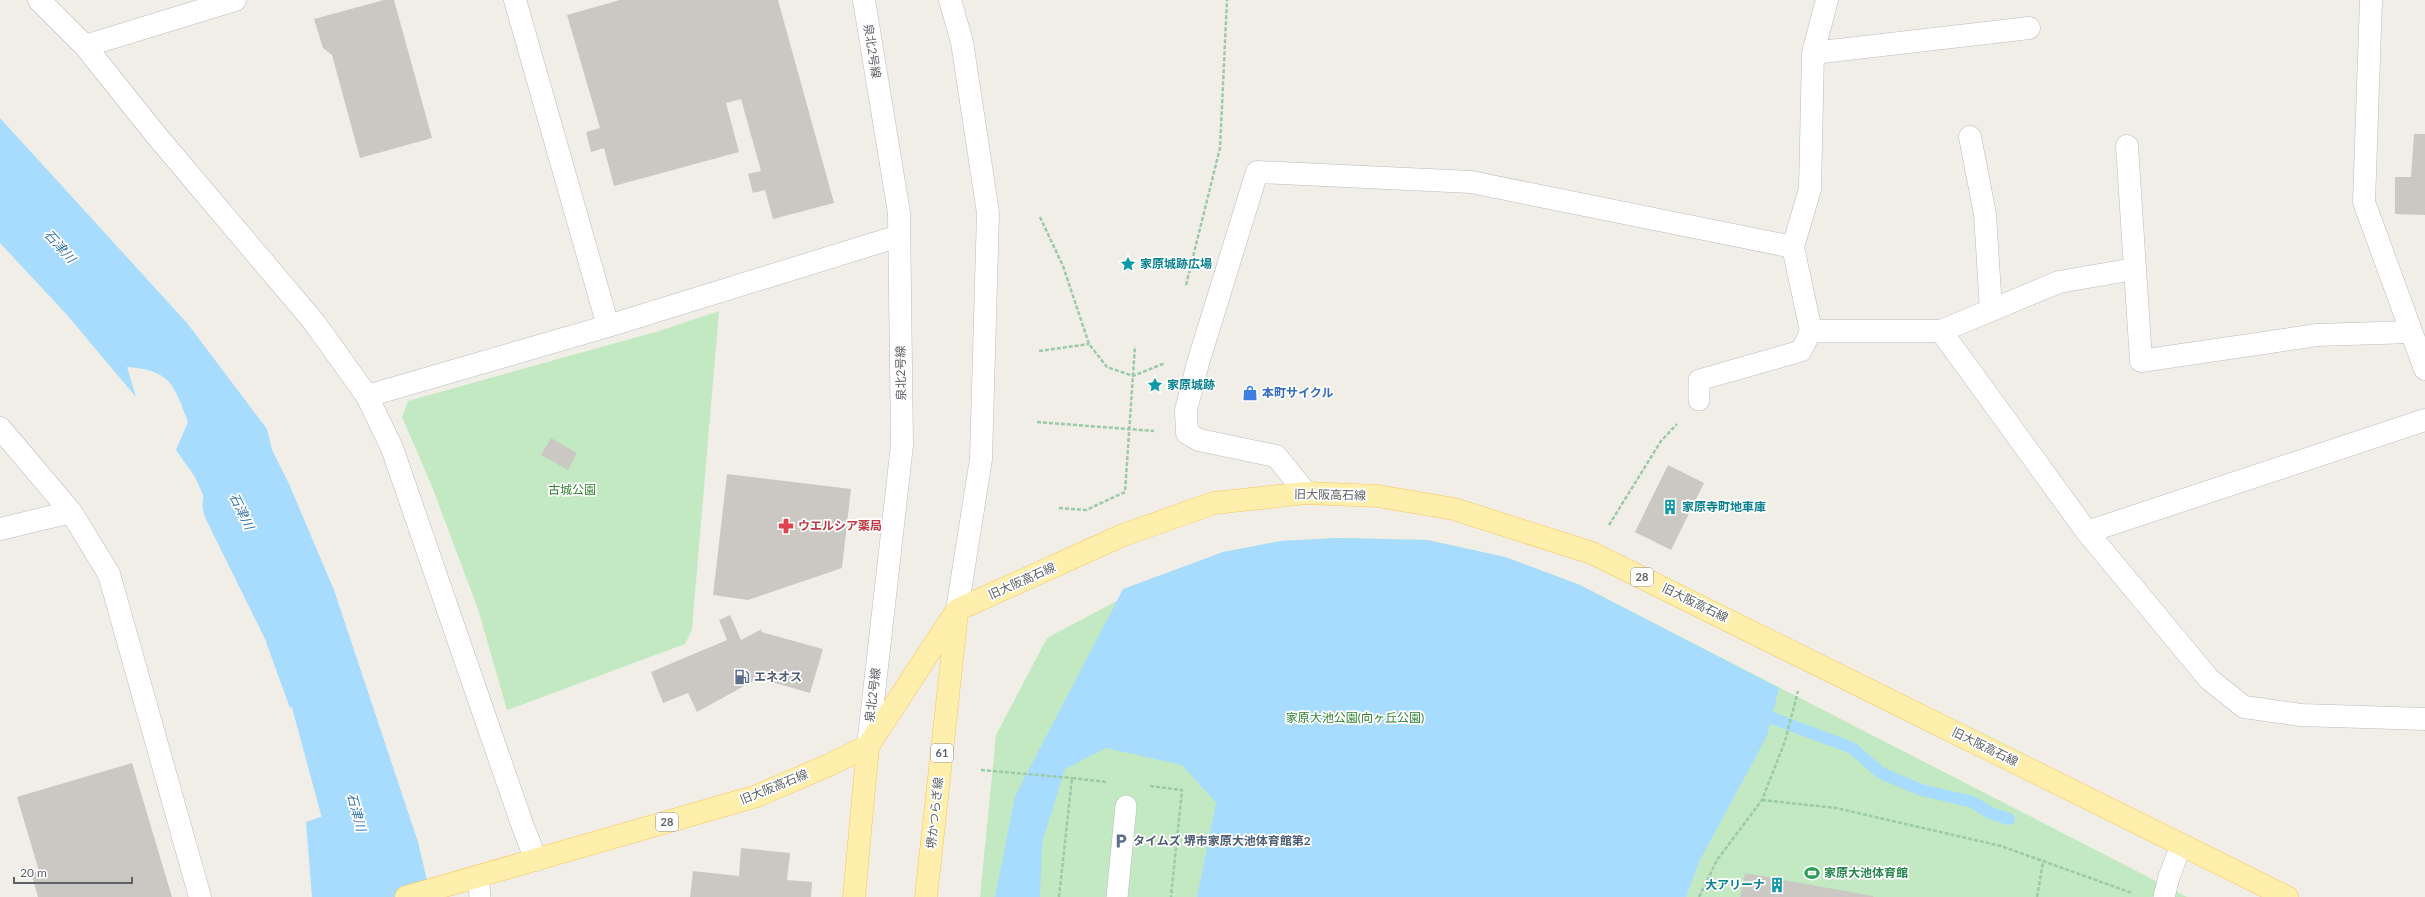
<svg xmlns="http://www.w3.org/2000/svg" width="2425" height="897" viewBox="0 0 2425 897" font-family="Lato,'Noto Sans JP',sans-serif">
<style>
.green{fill:#c3e9c2}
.water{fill:#a7dcff}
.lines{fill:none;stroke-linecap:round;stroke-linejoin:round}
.stream{stroke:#a7dcff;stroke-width:12}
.river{stroke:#a7dcff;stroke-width:71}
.building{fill:#cbc8c3}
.lane-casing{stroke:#b8bcc0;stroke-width:22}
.street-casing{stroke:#b8bcc0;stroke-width:23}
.secondary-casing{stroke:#b9bdc2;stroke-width:23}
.primary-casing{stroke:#f7c559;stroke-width:23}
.path{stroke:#9acaa7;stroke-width:2.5;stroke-dasharray:4 2;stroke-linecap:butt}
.lane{stroke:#fff;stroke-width:21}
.street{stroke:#fff;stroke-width:22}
.secondary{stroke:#fff;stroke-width:22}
.primary{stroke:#ffefac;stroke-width:22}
.labels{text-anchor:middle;stroke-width:3.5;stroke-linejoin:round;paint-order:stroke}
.shield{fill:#fff;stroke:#8e9195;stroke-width:1}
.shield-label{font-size:11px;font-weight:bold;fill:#5d6267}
.street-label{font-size:12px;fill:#5d6267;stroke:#fff}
.culture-label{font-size:12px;font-weight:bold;fill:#0d838f;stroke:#fff;text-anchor:start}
.shop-label{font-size:12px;font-weight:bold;fill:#366cbe;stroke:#fff;text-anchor:start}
.park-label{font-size:12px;fill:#308231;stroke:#fff}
.health-label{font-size:12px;font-weight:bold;fill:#be3a42;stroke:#fff;text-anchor:start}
.service-label{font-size:12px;font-weight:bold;fill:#4e5e75;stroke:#fff;text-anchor:start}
.leisure-label{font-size:12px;font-weight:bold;fill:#27864d;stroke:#fff;text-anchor:start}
.water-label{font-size:13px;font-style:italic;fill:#3c77ad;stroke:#fff}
</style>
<rect width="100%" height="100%" fill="#f0eee6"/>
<path class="green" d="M719 311 692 629 685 644 507 710 478 609 431 484 402 417 408 401 659 331Z
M1338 538 1427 540 1505 557 1580 585 2187 897H980L996 735 1047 638 1128 595 1223 552 1281 541Z"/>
<path class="water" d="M0 118 187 323 267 429 272 450 289 484 334 590 418 842 431 897H312L306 822 358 804 367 792 357 785 335 702 320 690 290 708 266 642 299 621 284 592 245 589 195 477 176 450 188 422C174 385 171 370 127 367L136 397 67 315 0 243Z
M1338 538 1427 540 1505 557 1580 585 1779 688 1767 736 1699 862 1686 897H1197L1216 803 1182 765 1106 748 1065 769 1042 843 1040 897H995L1015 796 1123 589 1223 552 1281 541Z"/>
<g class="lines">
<path class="stream" d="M1772 718 1852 748 1881 773 1921 790 1973 802 1990 813 2009 819"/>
<path class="river" d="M238 504 317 664 380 897"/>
</g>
<path class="building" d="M384 0H394L432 138 360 158 332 55 323 48 314 19Z
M620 0H778L834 203 773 219 765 190 753 193 748 174 761 171 741 99 726 103 739 152 614 186 604 148 591 152 586 132 600 128 567 15Z
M2414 134H2425V215L2395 214V177H2411Z
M551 438 577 453 568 470 541 455Z
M1668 465 1704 483 1671 550 1635 532Z
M727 474 851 489 842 568 748 600 713 595Z
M730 615 741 640 762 629 761 632 823 649 810 693 754 677 755 680 697 712 688 693 663 703 651 672 727 640 719 620Z
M132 763 172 897H38L31 873 39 871 17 797Z
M741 848 790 853 787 880 812 882 811 897H690L693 871 739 876Z
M1745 873 1873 896V897H1740Z"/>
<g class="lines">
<g class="lane-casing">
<path id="lane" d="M1699 400V380L1801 351 1811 331
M478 877 480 897
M1117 897 1126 806
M2164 897 2169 877 2181 845"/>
</g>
<g class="street-casing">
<path id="street" d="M39 0 85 46 156 135 314 322 367 396 392 448 522 824 536 860
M515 0 608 326
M1827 0 1813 53 1810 189 1793 247 1811 331H1941L2087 532 2209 679 2244 707 2301 715 2425 719
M2371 0 2364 202 2425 369
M85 46 235 0
M1813 53 2029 28
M1970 137 1985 214 1991 310
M2127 146 2141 361 2317 335 2411 332
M1941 331 2059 282 2134 269
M367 396 608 326 899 236
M0 428 71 512 109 574 200 897
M1306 493 1276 456 1199 440 1187 433 1186 410 1198 363 1257 172 1471 182 1793 247
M0 529 71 512
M2087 532 2425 420"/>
</g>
<g class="secondary-casing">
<path id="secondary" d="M864 0 899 213 902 445 868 746
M950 0 962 42 988 213 981 459 957 610"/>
</g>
<g class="primary-casing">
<path id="primary" d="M406 897 757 796 829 765 868 746 957 610 1123 535 1214 503 1306 493 1378 496 1454 509 1592 553 2287 897
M854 897 868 746
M926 897 957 613"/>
</g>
<path class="path" d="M1040 217 1063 266 1089 344 1107 367 1133 376 1165 363
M1186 285 1220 148 1227 0
M1039 351 1089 344
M1037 422 1154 431
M1059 508 1086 510 1125 492 1135 346
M1609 525 1661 441 1677 424
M981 770 1072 778
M1150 786 1182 790 1171 897
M1762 800 1836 808 2001 846 2132 893
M1059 897 1072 778 1106 782
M1699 897 1717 860 1762 800 1785 741 1798 691
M2037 897 2043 862"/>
<use href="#lane" class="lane"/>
<use href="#street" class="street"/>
<use href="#secondary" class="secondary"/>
<use href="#primary" class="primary"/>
</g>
<defs>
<g id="sight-bare" transform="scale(1.2)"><path d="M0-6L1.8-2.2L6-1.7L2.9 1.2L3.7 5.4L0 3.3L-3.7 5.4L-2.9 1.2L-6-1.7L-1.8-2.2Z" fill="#0f9aa8" stroke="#fff" stroke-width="2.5" paint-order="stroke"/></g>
<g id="shop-bare" transform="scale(1.2)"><path d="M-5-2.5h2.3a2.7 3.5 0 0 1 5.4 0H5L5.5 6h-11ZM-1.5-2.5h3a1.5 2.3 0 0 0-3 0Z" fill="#3f7fe0" stroke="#fff" stroke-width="2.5" paint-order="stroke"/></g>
<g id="building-bare" transform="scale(1.2)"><path d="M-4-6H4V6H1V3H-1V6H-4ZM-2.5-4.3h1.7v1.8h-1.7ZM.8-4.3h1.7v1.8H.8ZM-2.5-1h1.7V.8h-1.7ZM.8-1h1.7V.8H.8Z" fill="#0f9aa8" stroke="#fff" stroke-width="2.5" paint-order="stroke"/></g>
<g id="pharmacy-bare" transform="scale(1.2)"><path d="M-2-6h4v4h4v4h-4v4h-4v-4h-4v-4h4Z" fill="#e0444e" stroke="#fff" stroke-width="2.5" paint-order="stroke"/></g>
<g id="fuel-bare" transform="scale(1.2)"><path d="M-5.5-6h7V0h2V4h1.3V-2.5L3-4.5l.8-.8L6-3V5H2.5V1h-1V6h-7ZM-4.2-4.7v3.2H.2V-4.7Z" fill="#5c6f8a" stroke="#fff" stroke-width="2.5" paint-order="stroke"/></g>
<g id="parking-bare" transform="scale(1.2)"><path d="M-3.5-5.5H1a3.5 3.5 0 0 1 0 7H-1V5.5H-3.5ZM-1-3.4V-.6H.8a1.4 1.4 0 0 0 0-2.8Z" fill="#5c6f8a" stroke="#fff" stroke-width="2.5" paint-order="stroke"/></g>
<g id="stadium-bare" transform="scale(1.2)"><path d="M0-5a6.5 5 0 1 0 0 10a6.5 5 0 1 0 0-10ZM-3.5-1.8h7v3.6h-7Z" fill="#2e9e5b" stroke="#fff" stroke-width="2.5" paint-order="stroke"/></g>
</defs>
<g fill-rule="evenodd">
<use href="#sight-bare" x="1128" y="264"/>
<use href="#sight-bare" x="1155" y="385"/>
<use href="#shop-bare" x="1250" y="393"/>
<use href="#building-bare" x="1670" y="507"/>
<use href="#pharmacy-bare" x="786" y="526"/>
<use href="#fuel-bare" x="742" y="677"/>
<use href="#parking-bare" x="1121" y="841"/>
<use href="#stadium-bare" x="1812" y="873"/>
<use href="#building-bare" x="1777" y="885"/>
</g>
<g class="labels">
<g class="shield">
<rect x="1631" y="568" width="22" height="18" rx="3"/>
<rect x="931" y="744" width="22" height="18" rx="3"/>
<rect x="656" y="813" width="22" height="18" rx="3"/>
</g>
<g class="shield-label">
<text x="1642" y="581">28</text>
<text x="942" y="757">61</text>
<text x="667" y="826">28</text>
</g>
<g class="street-label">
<text transform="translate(872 51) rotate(81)" y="4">泉北2号線</text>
<text transform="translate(901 373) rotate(-91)" y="4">泉北2号線</text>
<text transform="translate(1330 495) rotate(1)" y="4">旧大阪高石線</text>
<text transform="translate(1022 581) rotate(-24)" y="4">旧大阪高石線</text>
<text transform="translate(1695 603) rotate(26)" y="4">旧大阪高石線</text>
<text transform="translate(873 695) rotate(-83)" y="4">泉北2号線</text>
<text transform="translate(1985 747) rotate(26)" y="4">旧大阪高石線</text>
<text transform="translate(774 787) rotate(-22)" y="4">旧大阪高石線</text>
<text transform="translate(935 813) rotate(-84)" y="4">堺かつらぎ線</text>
</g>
<g class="culture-label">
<text x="1140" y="268">家原城跡広場</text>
<text x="1167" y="389">家原城跡</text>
<text x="1682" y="511">家原寺町地車庫</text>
<text x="1765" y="889" text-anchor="end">大アリーナ</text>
</g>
<g class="shop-label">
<text x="1262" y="397">本町サイクル</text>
</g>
<g class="park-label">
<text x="572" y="494">古城公園</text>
<text x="1355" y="722">家原大池公園(向ヶ丘公園)</text>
</g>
<g class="health-label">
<text x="798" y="530">ウエルシア薬局</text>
</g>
<g class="service-label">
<text x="754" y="681">エネオス</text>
<text x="1133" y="845">タイムズ 堺市家原大池体育館第2</text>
</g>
<g class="leisure-label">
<text x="1824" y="877">家原大池体育館</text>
</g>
<g class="water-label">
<text transform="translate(60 246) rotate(48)" y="5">石津川</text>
<text transform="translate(242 511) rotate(64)" y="5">石津川</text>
<text transform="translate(357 812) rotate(75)" y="5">石津川</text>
</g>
</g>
<path d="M14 877v6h118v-6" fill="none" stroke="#5d6267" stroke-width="2"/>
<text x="20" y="877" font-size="12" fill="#5d6267" stroke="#ffffff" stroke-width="3" paint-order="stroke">20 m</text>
</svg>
